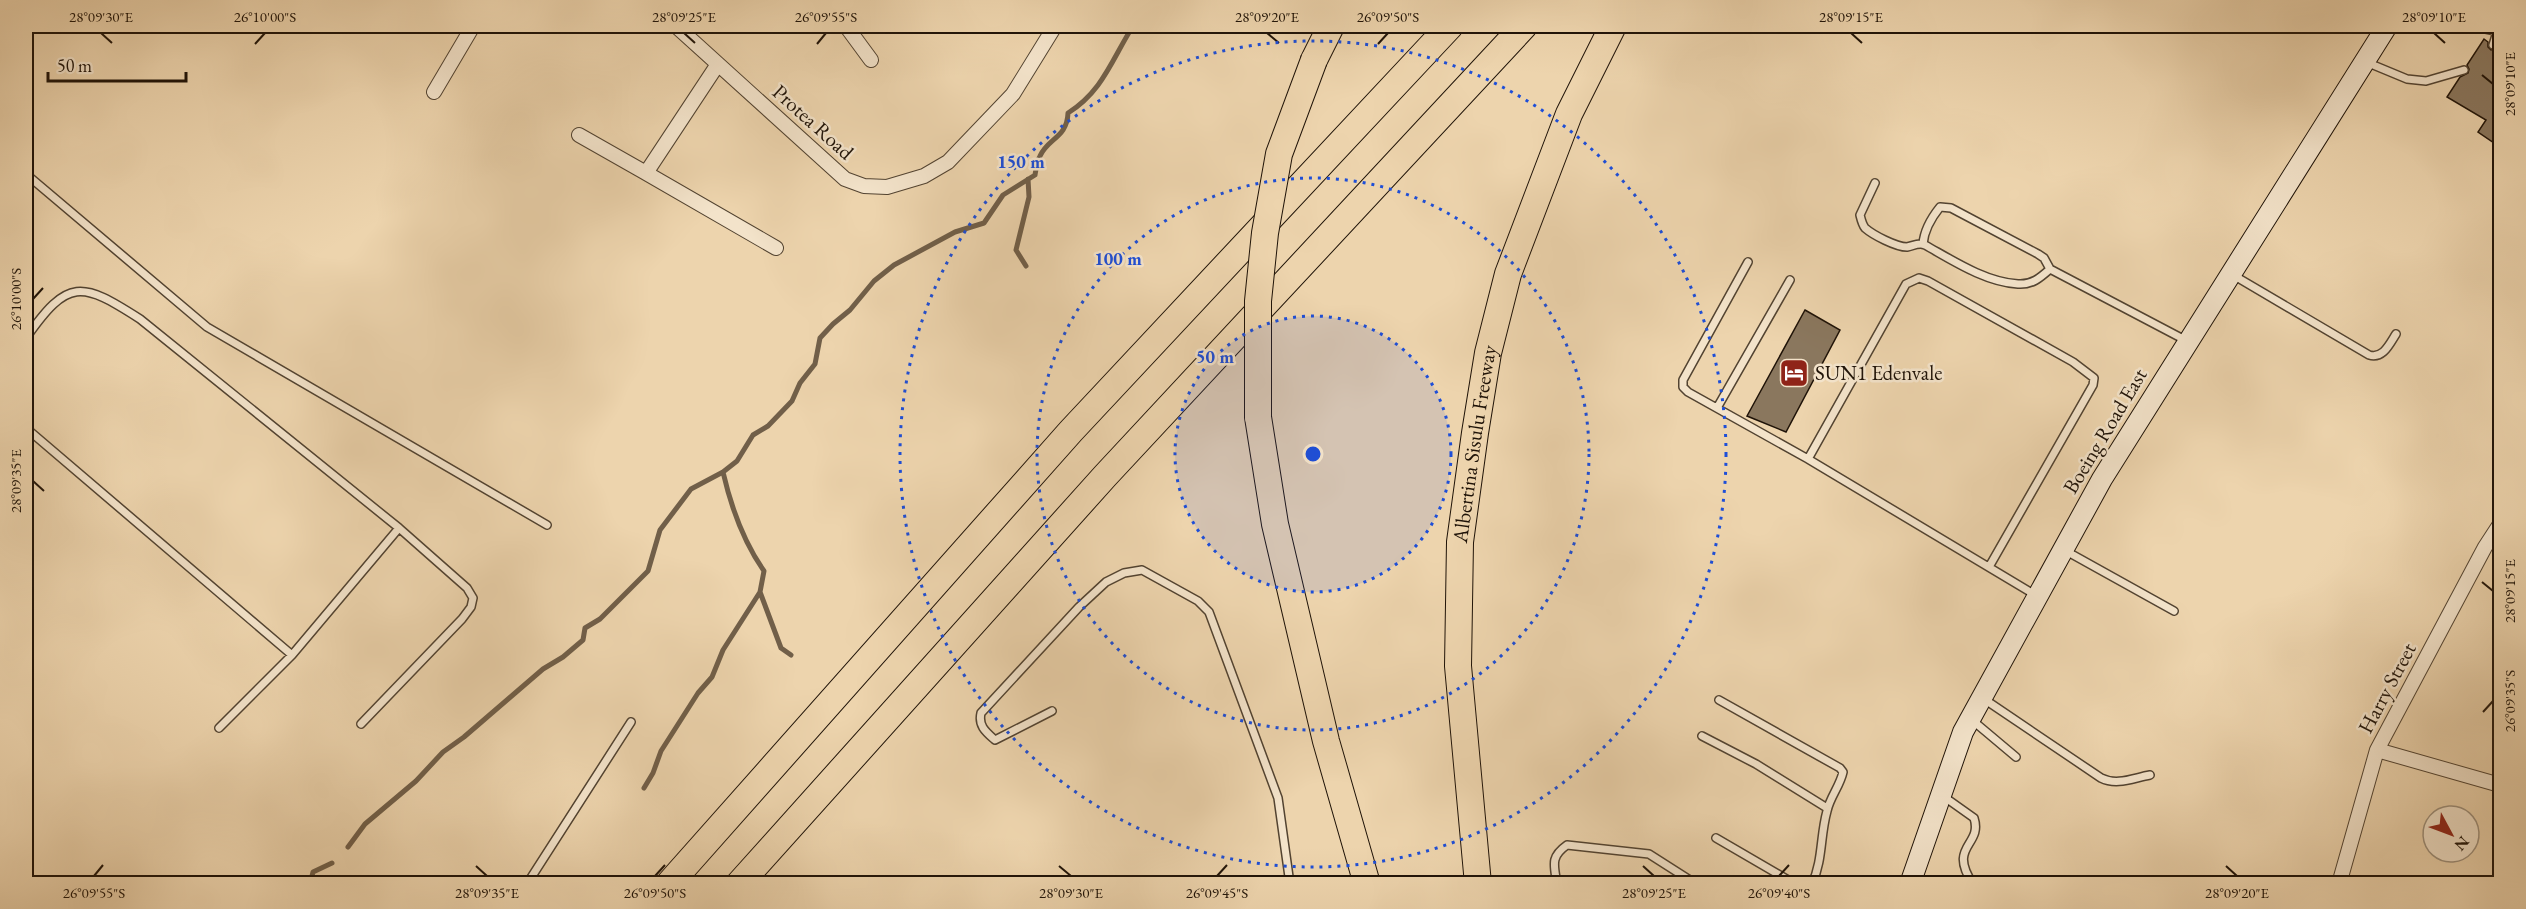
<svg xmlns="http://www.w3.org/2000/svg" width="2526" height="909" viewBox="0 0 2526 909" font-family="'EB Garamond',serif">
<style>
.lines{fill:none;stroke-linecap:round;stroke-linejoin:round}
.stream{stroke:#715f49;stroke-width:5}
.building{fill:#8a775e;stroke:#1f1308;stroke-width:1.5}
.service-casing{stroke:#524331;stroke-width:10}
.minor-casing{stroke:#524331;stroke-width:16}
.secondary-casing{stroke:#1f1308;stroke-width:22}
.motorway-casing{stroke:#1f1308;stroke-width:28}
.service{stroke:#f3e3ca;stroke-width:7}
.minor{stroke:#f3e3ca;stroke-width:14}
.secondary{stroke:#f3e3ca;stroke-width:20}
.motorway{stroke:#edd4ad;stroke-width:26}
.motorway-bridge-casing{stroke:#1f1308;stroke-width:28;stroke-linecap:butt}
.motorway-bridge{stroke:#edd4ad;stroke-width:26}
.ticks{fill:none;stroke:#1f1308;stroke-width:2}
.ring{fill:none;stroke:#1d4ed8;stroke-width:3;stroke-dasharray:3 6}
.labels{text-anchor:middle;stroke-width:5;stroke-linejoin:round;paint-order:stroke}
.street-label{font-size:21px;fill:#1f1308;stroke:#f3e3ca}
.poi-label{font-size:21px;fill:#1f1308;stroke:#f3e3ca;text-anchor:start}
.centre{fill:#1d4ed8;stroke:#f3e3ca;stroke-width:3}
.ring-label{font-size:18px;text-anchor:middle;font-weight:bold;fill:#1d4ed8;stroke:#f3e3ca;stroke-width:5;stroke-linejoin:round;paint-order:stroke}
.neatline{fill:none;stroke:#1f1308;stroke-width:2}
.ticks-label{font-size:15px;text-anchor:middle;fill:#1f1308}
</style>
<rect width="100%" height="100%" fill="#edd4ad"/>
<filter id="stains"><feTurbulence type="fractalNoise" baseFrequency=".00333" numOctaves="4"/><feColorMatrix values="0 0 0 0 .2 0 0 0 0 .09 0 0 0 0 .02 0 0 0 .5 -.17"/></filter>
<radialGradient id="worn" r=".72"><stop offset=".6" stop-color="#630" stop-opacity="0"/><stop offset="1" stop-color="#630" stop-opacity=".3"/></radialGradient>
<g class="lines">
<path class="stream" d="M1026 266 1016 250 1029 197 1028 179
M760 592 781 648 791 655
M644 788 653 773 661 751 698 693 712 677 723 650 760 592 764 571C743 541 731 507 723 472
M348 847 365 824 416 781 443 752 464 737 543 669 563 657 583 640 585 628 600 619 648 571 660 530 691 489 723 472 737 461 753 435 768 426 792 401 800 383 815 364 820 338 833 324 850 310 874 281 894 265 955 232 984 223 1003 195 1035 175C1036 169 1037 161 1040 156 1048 138 1067 138 1068 113 1103 91 1112 59 1133 26
M310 884 313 872 332 863"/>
</g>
<path class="building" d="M2484 39 2488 42V47L2491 50 2498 48 2500 49V147L2478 132 2486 120 2447 97 2460 77 2468 73 2469 69 2467 65Z
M1805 310 1840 330 1786 432 1747 416Z"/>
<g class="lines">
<g class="service-casing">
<path id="service" d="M2493 45 2498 29
M2366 62 2407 79 2426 81 2464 70
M26 174 207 327 547 525
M1875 183 1860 215C1861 219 1862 224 1865 228 1873 235 1896 247 1907 247 1913 246 1919 242 1925 245 1952 260 1985 282 2018 284 2032 285 2040 278 2050 269L2187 341
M1923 244C1924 231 1932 217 1940 207L1951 208 2038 254 2044 258 2050 269
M1748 262 1683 380V387L1688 392 1808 459
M2233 275 2369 355C2383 359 2389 345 2396 334
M26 338C68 278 81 281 140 319L399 528 292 655 219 728
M1717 408 1790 280
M26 428 292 655
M2066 551 2174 611
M1989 567 2093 385 2094 378 2073 362 1928 281 1919 278 1906 284 1808 459 2037 596
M1984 699 2101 778C2117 786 2133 778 2150 775
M1719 700 1840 768 1843 772C1840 786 1830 797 1827 811 1820 836 1823 860 1812 884
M1052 711 995 740C986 732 978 726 981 713L1079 607 1106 582 1124 573 1142 570 1198 601 1209 612 1278 798 1290 884
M1972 720 2016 757
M361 724 462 619 471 607 473 598 467 588 399 528
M1702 736 1756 764 1827 808
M1943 796 1974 818C1983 846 1947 845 1973 884
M1716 838 1795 884
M527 884 631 722
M1557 884C1554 865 1550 857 1567 845L1649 854 1696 884"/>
</g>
<g class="minor-casing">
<path id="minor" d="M676 26 845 179 864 186 887 187 924 176 948 162 1013 94 1055 26
M846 26 871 60
M2485 26 2500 29
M718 64 646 173 776 248
M434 92 473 26
M579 135 646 173
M2377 750 2500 785
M2339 884 2377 750 2485 547 2500 524"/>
</g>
<g class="secondary-casing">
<path id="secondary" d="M1910 884 1963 732 2102 479 2387 26"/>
</g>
<g class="motorway-casing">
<g id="motorway">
<path d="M1314 60 1331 26"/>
<path d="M1258 417 1275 524 1326 741 1367 884"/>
<path d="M669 884 1071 431 1450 26"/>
<path d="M739 884 1105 476 1524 26"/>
<path id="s1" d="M1478 884 1458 666 1460 542 1475 433 1488 353 1508 274 1569 114 1613 26"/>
</g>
</g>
<use href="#service" class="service"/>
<use href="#minor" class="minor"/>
<use href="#secondary" class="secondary"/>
<use href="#motorway" class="motorway"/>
<g class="motorway-bridge-casing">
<path id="motorway-bridge" d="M1258 417V301L1265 233 1279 154 1314 60"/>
</g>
<use href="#motorway-bridge" class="motorway-bridge"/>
</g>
<path class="ticks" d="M101 33 112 43M684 33 695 43M1267 33 1279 43M1851 33 1862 43M2434 33 2445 43M255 44 265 33M817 44 826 33M1378 44 1388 33M2482 75 2493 84M33 299 43 288M33 481 44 491M2482 582 2493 591M2483 712 2493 701M476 866 487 876M1059 866 1071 876M1643 866 1654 876M2226 866 2237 876M94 876 103 865M655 876 665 865M1217 876 1227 865M1779 876 1789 865"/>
<circle cx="1313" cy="454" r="138" fill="#1d4ed8" fill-opacity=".12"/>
<g class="ring">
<circle cx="1313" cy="454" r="138"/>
<circle cx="1313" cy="454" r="276"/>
<circle cx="1313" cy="454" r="413"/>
</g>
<defs>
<g id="hotel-square" transform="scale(1.5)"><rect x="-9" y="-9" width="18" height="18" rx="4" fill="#8f2418" stroke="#f3e3ca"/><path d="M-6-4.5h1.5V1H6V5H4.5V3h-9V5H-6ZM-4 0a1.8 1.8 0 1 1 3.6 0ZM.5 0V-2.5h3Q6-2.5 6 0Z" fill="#fff"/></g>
</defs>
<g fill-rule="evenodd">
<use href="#hotel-square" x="1794" y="373"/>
</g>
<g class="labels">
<g class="street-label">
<text transform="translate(813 122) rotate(42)" y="7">Protea Road</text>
<text transform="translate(2105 431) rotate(-59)" y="7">Boeing Road East</text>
<text dy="7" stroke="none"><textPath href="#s1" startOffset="442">Albertina Sisulu Freeway</textPath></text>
<text transform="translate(2387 688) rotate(-62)" y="7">Harry Street</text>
</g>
<g class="poi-label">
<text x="1815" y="380">SUN1 Edenvale</text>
</g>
</g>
<circle cx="1313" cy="454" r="9" class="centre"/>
<g class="ring-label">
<text x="1021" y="168">150 m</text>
<text x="1118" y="265">100 m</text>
<text x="1215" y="363">50 m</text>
</g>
<rect width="2526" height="909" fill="none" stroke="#edd4ad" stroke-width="66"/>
<g transform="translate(2451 834) rotate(131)"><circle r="28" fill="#f3e3ca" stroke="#9e907c" stroke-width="1.5"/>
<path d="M0-4.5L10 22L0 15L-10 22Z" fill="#8f2418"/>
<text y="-9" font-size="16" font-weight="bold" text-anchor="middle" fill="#1f1308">N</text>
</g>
<path d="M48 72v9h138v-9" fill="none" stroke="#1f1308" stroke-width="3"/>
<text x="57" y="72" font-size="18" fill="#1f1308" stroke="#f3e3ca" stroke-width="4.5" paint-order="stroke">50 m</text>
<rect x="33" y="33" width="2460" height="843" class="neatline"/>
<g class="ticks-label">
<text x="101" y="22">28°09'30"E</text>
<text x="265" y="22">26°10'00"S</text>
<text x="684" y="22">28°09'25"E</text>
<text x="826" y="22">26°09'55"S</text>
<text x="1267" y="22">28°09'20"E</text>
<text x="1388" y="22">26°09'50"S</text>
<text x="1851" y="22">28°09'15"E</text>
<text x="2434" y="22">28°09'10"E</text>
<text transform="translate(2510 84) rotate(-90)" y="5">28°09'10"E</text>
<text transform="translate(16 299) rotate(-90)" y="5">26°10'00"S</text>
<text transform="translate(16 481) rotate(-90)" y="5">28°09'35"E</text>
<text transform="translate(2510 591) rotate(-90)" y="5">28°09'15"E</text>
<text transform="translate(2510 701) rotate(-90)" y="5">26°09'35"S</text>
<text x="94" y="898">26°09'55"S</text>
<text x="487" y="898">28°09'35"E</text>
<text x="655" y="898">26°09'50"S</text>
<text x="1071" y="898">28°09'30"E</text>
<text x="1217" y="898">26°09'45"S</text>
<text x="1654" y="898">28°09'25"E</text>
<text x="1779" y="898">26°09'40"S</text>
<text x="2237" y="898">28°09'20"E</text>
</g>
<rect width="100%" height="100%" filter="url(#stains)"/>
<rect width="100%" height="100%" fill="url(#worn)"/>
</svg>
